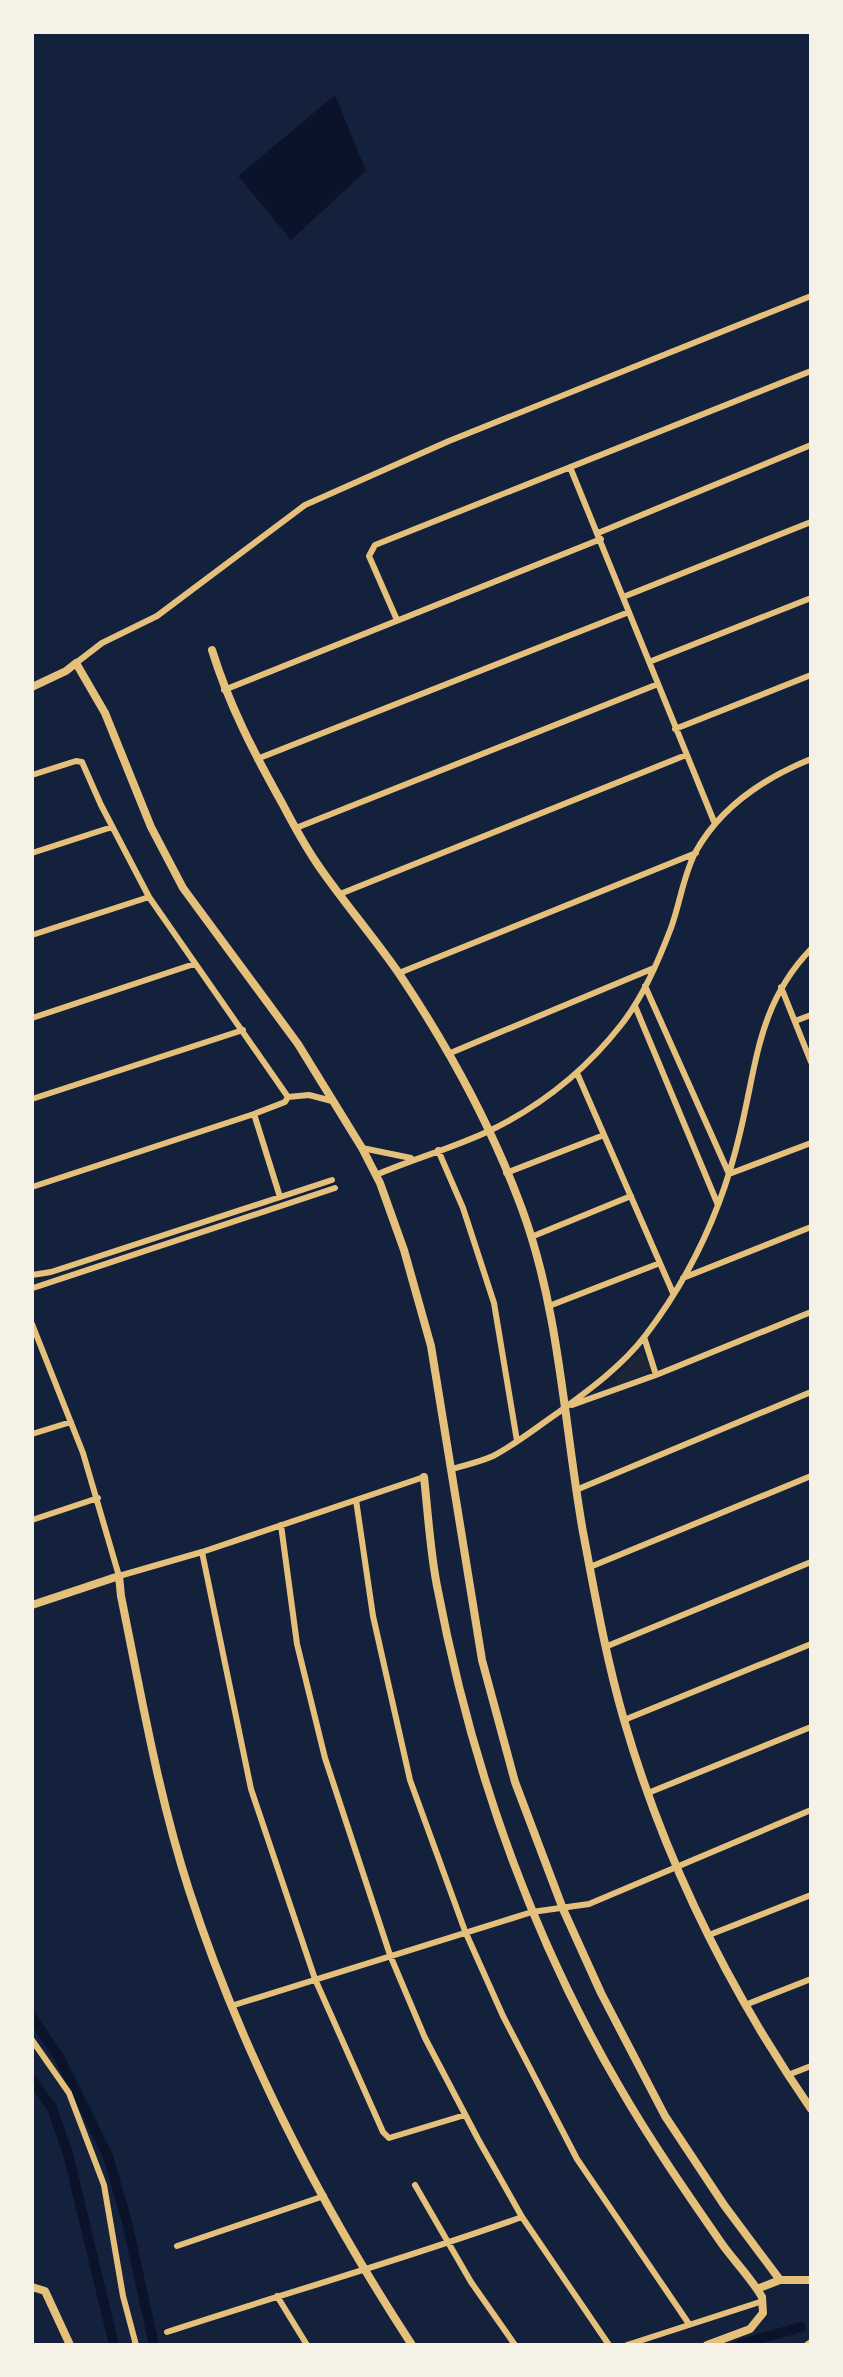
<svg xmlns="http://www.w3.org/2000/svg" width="843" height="2377" viewBox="0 0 843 2377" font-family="Poppins,sans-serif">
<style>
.green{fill:#1d2539}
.water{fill:#0b132b}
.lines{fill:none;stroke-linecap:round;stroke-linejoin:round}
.canal{stroke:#0b132b;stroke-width:10}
.minor{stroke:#e5c07b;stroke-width:6}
.tertiary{stroke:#e5c07b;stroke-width:8}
</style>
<rect width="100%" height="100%" fill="#14213d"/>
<path class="green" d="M642 1351 650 1367 649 1371 621 1384 616 1381 615 1377Z"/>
<path class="water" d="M335 95 366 171 291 240 238 176Z"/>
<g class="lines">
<path class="canal" d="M32 2017 59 2057 108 2156 127 2222 154 2345
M32 2080 52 2108 68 2154 114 2345
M738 2345 801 2327"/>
<path class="minor" d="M570 467 715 824
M598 533 811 445
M623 597 811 522
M397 620 369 556 375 545 811 371
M649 662 811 598
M76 663 102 643 157 616 305 505 449 441 811 296
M224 690 601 539
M675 729 811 675
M257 759 629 612
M32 775 76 761 82 762 101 805 149 897 288 1097
M296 828 658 684
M32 853 112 827
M340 894 686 755
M32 935 149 897
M399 973 696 853
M645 986 729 1174 811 1143
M781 987 811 1062
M635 1006 718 1205
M32 1018 194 964
M795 1021 811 1015
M448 1054 654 968
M577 1073 673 1293
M32 1099 243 1030
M254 1114 280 1197
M362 1148 411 1158
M438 1150 463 1208 494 1303 517 1441
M506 1173 604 1135
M376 1175C413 1159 453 1148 489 1131 541 1106 585 1071 621 1025 643 997 658 962 671 928 680 903 683 877 695 853 720 807 764 778 811 759
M32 1187 254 1114 285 1102 288 1097 309 1095 332 1101
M531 1237 631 1196
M32 1275 51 1272 332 1180
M683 1278 811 1227
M33 1288 335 1188
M549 1306 660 1263
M32 1324 83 1453 119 1576 202 1552 424 1477
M644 1337 656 1375
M572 1405 656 1375 811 1312
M32 1434 71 1422
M452 1469C465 1465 480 1462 493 1456 516 1444 537 1427 559 1412 589 1390 622 1366 645 1336 691 1276 723 1206 740 1133 757 1063 758 1004 811 949
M576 1490 811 1392
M356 1500 373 1616 410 1780 465 1931 503 2016 577 2159 689 2324
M32 1520 98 1498
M281 1525 297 1644 325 1758 390 1955 425 2038 478 2139 522 2217 609 2345
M202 1552 251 1789 315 1979 383 2132 389 2138 465 2115
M590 1567 811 1476
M605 1647 811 1562
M624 1720 811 1644
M648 1793 811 1727
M709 1935 811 1895
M745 2005 811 1979
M231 2006 532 1912 589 1904 811 1810
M32 2040 69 2093 104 2185 123 2296 136 2345
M788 2075 811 2066
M415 2185 471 2282 515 2345
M177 2246 324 2196
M277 2296 307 2345
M167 2332C286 2293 405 2259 522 2217
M627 2345 763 2301"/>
<path class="tertiary" d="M212 650C229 705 254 753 282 803 293 824 305 846 318 865 344 903 374 937 400 975 448 1047 492 1127 522 1209 560 1312 564 1425 583 1532 595 1595 606 1658 624 1720 664 1858 729 1990 811 2109
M32 687 66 671 76 663 105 713 151 827 183 888 298 1044 362 1148 380 1183 404 1250 431 1346 482 1660 515 1782 563 1909 601 1993 665 2116 724 2205 780 2280
M424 1477C428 1513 430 1550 437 1586 470 1760 529 1932 619 2086 650 2140 686 2192 722 2244 735 2262 751 2278 762 2297L763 2313 750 2329 707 2345
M32 1605 119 1576 121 1596C141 1694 158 1794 189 1890 241 2051 320 2204 412 2345
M32 2287 45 2291 70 2345
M757 2289 780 2280H811
M808 2345 811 2343"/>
</g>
<rect width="843" height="2377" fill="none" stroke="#f6f1e7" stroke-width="68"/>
</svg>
